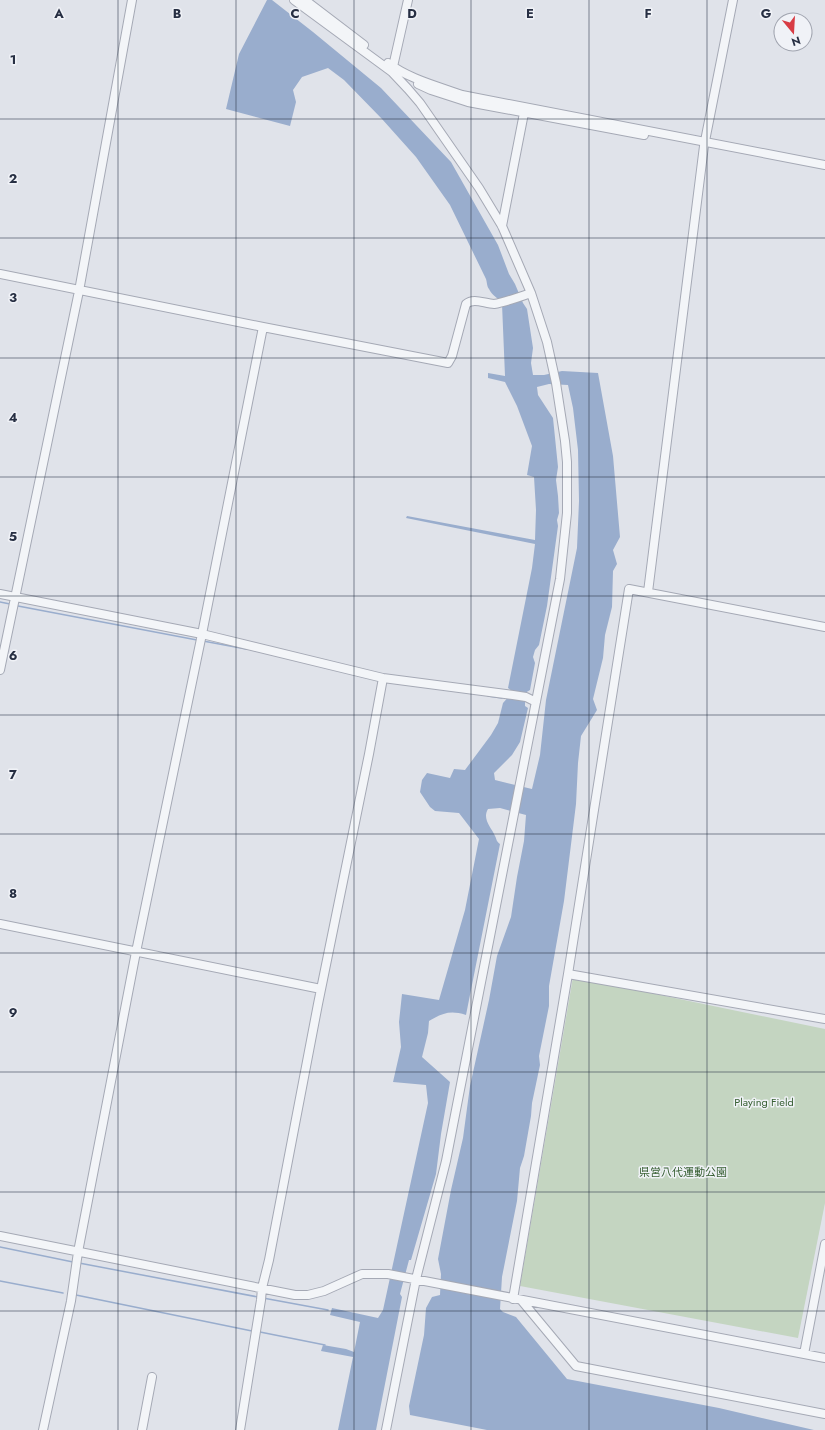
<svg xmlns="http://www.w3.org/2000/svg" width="825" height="1430" viewBox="0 0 825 1430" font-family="Jost,'Noto Sans JP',sans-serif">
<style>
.green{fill:#c4d5c1}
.water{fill:#99adcd;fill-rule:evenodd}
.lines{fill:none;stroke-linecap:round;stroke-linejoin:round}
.stream{stroke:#99adcd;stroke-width:1.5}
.minor-casing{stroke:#a5a9b5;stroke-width:10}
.minor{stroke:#f3f5f8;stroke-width:8}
.grid{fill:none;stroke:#272f43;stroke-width:1;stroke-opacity:0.55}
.labels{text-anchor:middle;stroke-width:3;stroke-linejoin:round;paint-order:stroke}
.park-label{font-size:11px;fill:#386034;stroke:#f0f2f7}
.grid-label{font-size:13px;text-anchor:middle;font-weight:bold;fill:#272f43;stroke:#f0f2f7;stroke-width:3;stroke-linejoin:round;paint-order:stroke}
</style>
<rect width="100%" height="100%" fill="#e0e3ea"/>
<path class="green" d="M573 977 825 1029V1203L798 1338 520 1286Z"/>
<path class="water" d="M267 0H272L313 32 381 88 451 162 498 245 509 274 515 284 523 303 527 309 533 348 531 363 533 375H544L562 371 598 373 613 456 620 537 613 550 617 564 613 571 612 607 605 635 603 658 593 699 597 710 581 736 578 763 576 804 564 901 549 986V1006L539 1056 540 1065 532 1103 531 1116 524 1156 520 1168 517 1201 502 1277 500 1309 503 1312 516 1317 567 1379 719 1408 814 1430H487L410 1415 409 1406 424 1335 426 1308 432 1297 440 1295 441 1274 438 1259 451 1190 463 1138 470 1086 489 1000 497 956 511 917 517 877 524 841 526 815 500 808 488 809C482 819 491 827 495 836 497 840 496 841 500 844L466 1015C450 1010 443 1013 429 1021L428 1033 422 1057 450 1082 441 1134 436 1174 411 1260H409L400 1294 402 1297 376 1430H338L353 1357 321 1351 323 1345 346 1349 354 1352 360 1322 330 1315 332 1308 378 1318 383 1310 428 1103 426 1085 393 1082 401 1047 399 1022 402 994 439 1000 465 910 479 839 459 813 435 811 430 807 420 792 422 780 427 773 450 778 454 769 465 770 491 735 498 723 503 703 513 692 508 688 532 568 535 544 406 518 407 516 535 540 536 510 534 477 527 475 532 446 517 406 505 382 488 378V373L505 376 502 304C498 297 492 296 489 289 487 287 487 282 486 279L450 205 416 157 382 119 344 80 328 68 302 77 293 90 296 102 290 126 226 109 239 54ZM549 384 568 385 573 408 578 450 579 501 577 548 546 700 540 755 532 789 495 780 494 773 512 755 520 742 528 708 525 706V693L530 690 535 663 533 657 535 650 539 645 547 606 558 526 557 520 559 513 558 496 556 480 558 467 553 418 538 395 537 387Z"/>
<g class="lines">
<path class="stream" d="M0 602 10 604
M18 606 197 640
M203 641 246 649
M488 696 502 698
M0 1247 73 1262
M79 1263 258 1297
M0 1281 63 1293
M76 1295 252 1331
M263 1298 328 1310
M260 1332 325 1345"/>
<g class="minor-casing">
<path id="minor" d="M294 0 392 72 408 89 420 103 479 188 502 226 531 293 547 342 556 383 565 441 567 462V513L560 579 446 1161 416 1279 386 1430
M305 0 364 45
M388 63C409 79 437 86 462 95L825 165
M392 71 408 0
M418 84 431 90 468 102 644 135
M502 226 524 113
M0 274 263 327 448 363 452 356 466 304C474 297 485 304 494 304 506 302 519 297 531 293
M648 592 704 146 733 0
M0 594 202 634 383 678 513 695 526 697 536 702
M0 670 79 291 132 0
M0 924 321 989
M568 974 825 1019
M0 1236 295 1295H308L324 1291 362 1274H388L825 1358
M513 1299 568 974 629 589 825 627
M522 1301 576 1366 825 1414
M804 1354 825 1244
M43 1430 71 1301 78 1252 136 952 202 634 263 327
M142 1430 152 1377
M240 1430 261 1300 262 1288 269 1260 318 1004 369 754 383 678"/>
</g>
<use href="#minor" class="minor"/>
</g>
<path class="grid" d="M118 0V1430M236 0V1430M354 0V1430M471 0V1430M589 0V1430M707 0V1430M0 119H825M0 238H825M0 358H825M0 477H825M0 596H825M0 715H825M0 834H825M0 953H825M0 1072H825M0 1192H825M0 1311H825"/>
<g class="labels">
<g class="park-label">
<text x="764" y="1106">Playing Field</text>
<text x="683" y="1176">県営八代運動公園</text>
</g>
</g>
<g class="grid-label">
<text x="59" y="18">A</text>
<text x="177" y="18">B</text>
<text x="295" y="18">C</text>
<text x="412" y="18">D</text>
<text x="530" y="18">E</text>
<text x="648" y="18">F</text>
<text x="766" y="18">G</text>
<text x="13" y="64">1</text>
<text x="13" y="183">2</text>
<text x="13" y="302">3</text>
<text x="13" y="422">4</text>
<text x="13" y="541">5</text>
<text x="13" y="660">6</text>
<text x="13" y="779">7</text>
<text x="13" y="898">8</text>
<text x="13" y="1017">9</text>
</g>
<g transform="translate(793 32) rotate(162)"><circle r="19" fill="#f0f2f7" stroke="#a0a4af"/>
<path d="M0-3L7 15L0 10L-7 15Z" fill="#d83c44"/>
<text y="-6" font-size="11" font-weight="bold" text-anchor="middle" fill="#272f43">N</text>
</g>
</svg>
